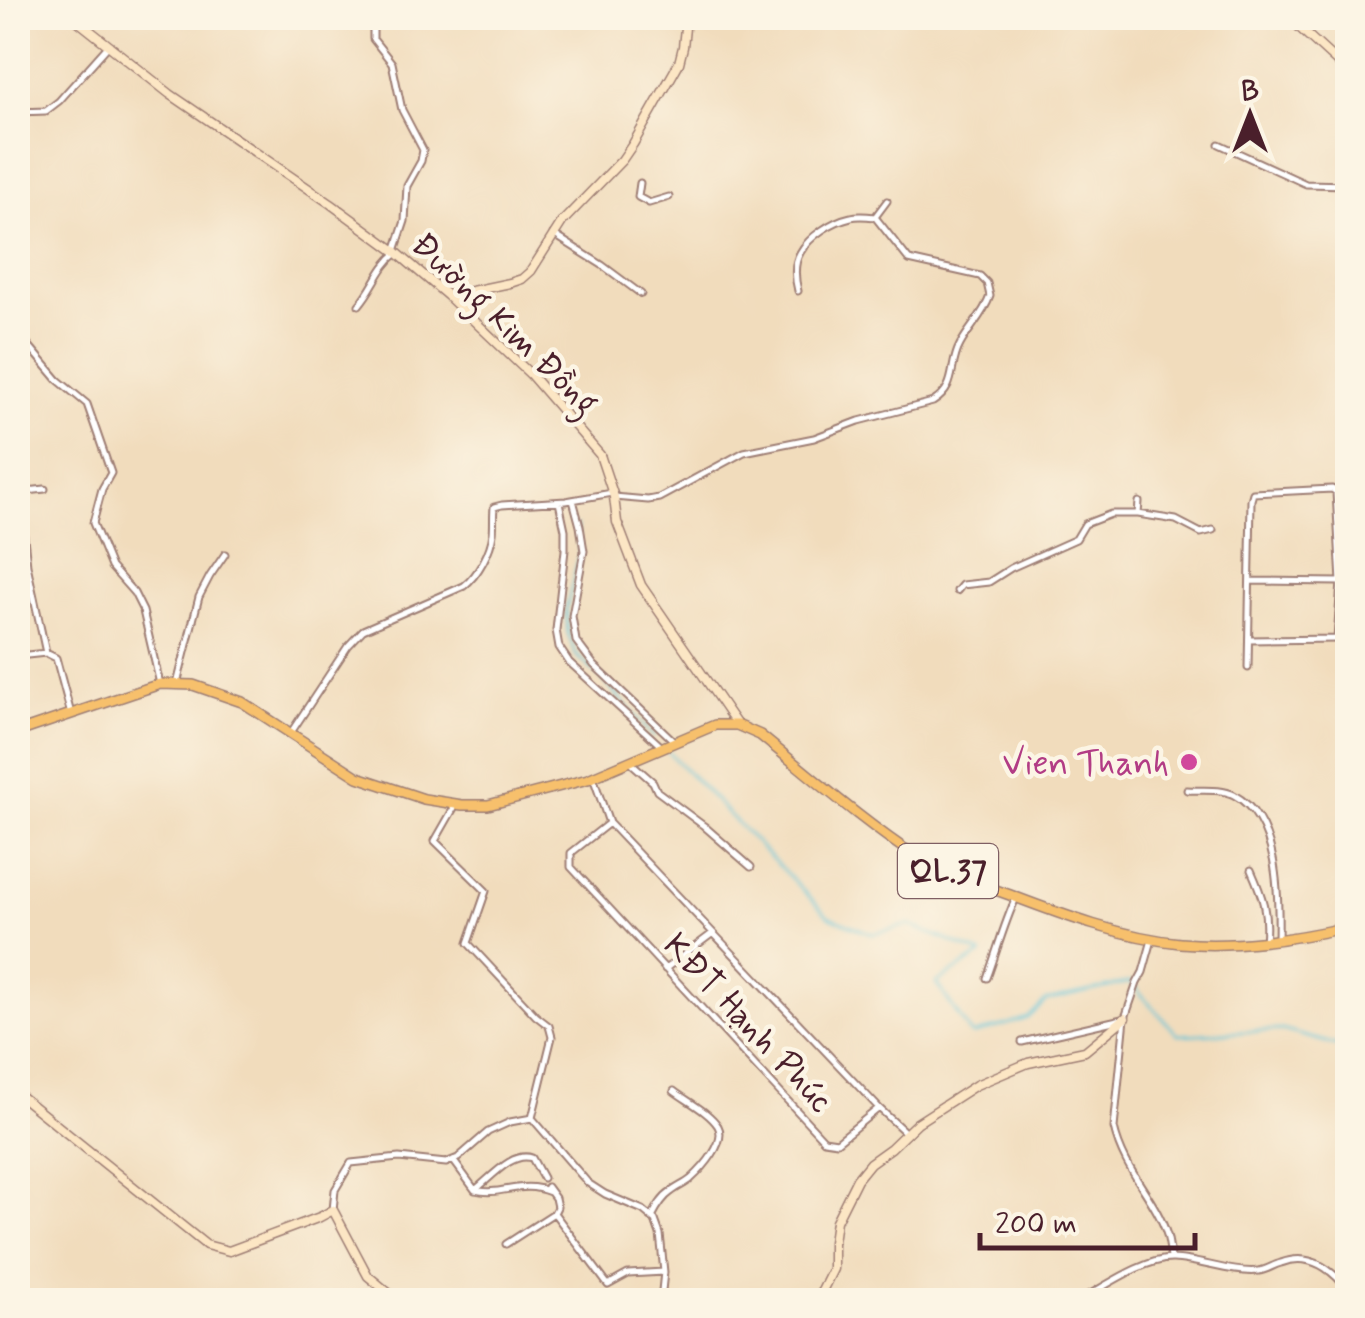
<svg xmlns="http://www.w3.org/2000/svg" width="1365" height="1318" viewBox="0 0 1365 1318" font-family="Mynerve,sans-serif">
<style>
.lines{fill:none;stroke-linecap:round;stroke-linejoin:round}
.stream{stroke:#5ac3d7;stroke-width:2.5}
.street-casing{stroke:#9e7e74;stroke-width:9}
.secondary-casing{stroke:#9e7e74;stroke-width:11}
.primary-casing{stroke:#9e7e74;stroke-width:12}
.street{stroke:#fff;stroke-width:5}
.secondary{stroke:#fce6c4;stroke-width:8}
.primary{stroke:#f7c06c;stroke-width:9}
.hotel-dot{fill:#d1479c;stroke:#fcf5e5;stroke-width:4}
.labels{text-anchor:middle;stroke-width:9;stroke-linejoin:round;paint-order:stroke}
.shield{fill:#fcf5e5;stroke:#7f5f63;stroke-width:2.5}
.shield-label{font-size:32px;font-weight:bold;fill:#4a1f2b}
.street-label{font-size:35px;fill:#4a1f2b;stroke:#fcf5e5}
.hotel-label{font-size:35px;fill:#b23c85;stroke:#fcf5e5;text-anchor:end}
</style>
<rect width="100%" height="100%" fill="#fcf5e5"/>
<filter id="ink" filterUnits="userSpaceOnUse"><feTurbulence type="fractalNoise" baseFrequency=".01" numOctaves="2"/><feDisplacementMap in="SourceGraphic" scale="20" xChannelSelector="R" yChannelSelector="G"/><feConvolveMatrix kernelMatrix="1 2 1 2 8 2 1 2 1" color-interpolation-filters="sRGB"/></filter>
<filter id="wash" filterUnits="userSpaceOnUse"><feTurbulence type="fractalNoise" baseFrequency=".0048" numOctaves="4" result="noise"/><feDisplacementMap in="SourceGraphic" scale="40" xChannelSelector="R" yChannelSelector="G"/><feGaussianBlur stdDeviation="2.25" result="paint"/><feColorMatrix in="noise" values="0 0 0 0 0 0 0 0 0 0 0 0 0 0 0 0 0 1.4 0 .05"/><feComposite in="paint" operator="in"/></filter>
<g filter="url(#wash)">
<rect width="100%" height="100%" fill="#f1dcbc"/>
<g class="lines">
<path class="stream" d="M576 526 580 553 566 609 568 633 576 655 600 676 654 737
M668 752 828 916 872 934 909 925 982 954 936 983 972 1035 1028 1018 1046 1001 1130 982 1178 1035 1282 1030 1348 1048"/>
</g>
</g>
<g filter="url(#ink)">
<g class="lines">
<g class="street-casing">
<path id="street" d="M380 18 373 29V39L392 63 402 110 423 150 421 161 407 186 405 221 395 251
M18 112 46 111 59 101 108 46
M1219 144 1306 184 1348 185
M640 183 638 197 649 203 669 197
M875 217 887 201
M553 234 602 265 641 294
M359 305C374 288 379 267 397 253
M18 327 26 342 58 380 87 404 111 473 102 489 93 523 111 567 134 593 143 611 160 684
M18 492 45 489
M19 492 27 565 46 653
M614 497 648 500 659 498 744 452 814 438 859 421 933 402C958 386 948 367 960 345 969 328 984 314 990 296L987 283 980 276 909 260 875 217C867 216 859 215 851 217 833 221 809 236 800 253 793 265 795 279 798 291
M573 500 580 526 584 551 572 616 576 641 594 665 675 742
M559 502 565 530V550L556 630 559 647 569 662 662 747
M1138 514 1139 502
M1250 581 1341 582 1348 585
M957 591 962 585 989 582 1011 568 1076 539 1085 524 1111 514H1138L1176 520 1201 533 1213 530
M18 656 46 653 56 658 71 714
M1248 668 1251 500 1253 493 1332 489 1336 492 1341 582 1337 639 1249 640
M177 684 199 597 210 576 225 554
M290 734 348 646 363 630 464 586C478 575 491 551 493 533 494 525 493 516 494 507L502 505 566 501 612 493
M629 761 653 782 657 791 704 826 751 867
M593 777 609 823 879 1108 837 1142 824 1140 571 867V853L609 823
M1187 790C1202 791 1221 788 1234 795 1279 819 1279 896 1278 940
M1251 870C1263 897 1268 912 1265 942
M1152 940 1143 972 1137 983 1125 1018 1114 1128C1124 1172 1155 1197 1167 1235 1169 1242 1170 1251 1171 1258
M665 969 713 933
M987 978C997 951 1004 924 1016 898
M1022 1042 1122 1019
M879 1108 906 1133
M532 1118 588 1183 605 1194 643 1210 655 1220 660 1234 664 1272 661 1300
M453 1160 475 1190C491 1178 512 1151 532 1158L543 1178
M475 1190C501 1197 521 1179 550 1192
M333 1210 335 1190 351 1163 399 1158 446 1163 458 1158 488 1132 510 1122 532 1118 552 1037 549 1026 536 1016 468 943 486 891 435 841 455 806
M554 1213 608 1285 628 1274 664 1272
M652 1217C657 1207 662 1198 671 1192 677 1187 685 1184 691 1179 703 1168 727 1142 718 1126 709 1112 687 1101 674 1091
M506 1244 554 1213 557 1207 555 1198 547 1187
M1080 1300C1104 1287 1145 1258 1173 1259 1199 1260 1234 1274 1259 1271 1267 1270 1273 1265 1281 1263 1309 1252 1331 1268 1348 1290"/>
</g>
<g class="secondary-casing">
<path id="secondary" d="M74 18 170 94 331 204 395 251 448 296 530 374 600 455 614 497 617 522 641 585 737 725
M1289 18 1348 72
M448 296 510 283 522 279 531 271 562 222 622 160 633 144 679 63 683 47 686 18
M18 1094 206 1245 229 1251 320 1217 333 1210 368 1276 391 1295 401 1300
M814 1300 822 1291 833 1269V1242L836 1221 857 1179 870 1163 891 1148 917 1123 976 1085 1028 1063 1085 1051 1125 1018"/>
</g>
<g class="primary-casing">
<path id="primary" d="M18 732 160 684 193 685 242 702 358 777 424 799 462 805H488L588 779 715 725H737L760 735C812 777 863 822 918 858 946 875 980 884 1010 895 1065 916 1122 937 1180 943 1236 948 1293 939 1348 927
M18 921 20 936 18 995"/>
</g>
<use href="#street" class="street"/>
<use href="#secondary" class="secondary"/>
<use href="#primary" class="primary"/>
</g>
</g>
<circle class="hotel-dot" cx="1189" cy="762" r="10"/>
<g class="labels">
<rect class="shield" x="898" y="844" width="100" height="54" rx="8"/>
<g class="shield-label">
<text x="948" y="882">QL.37</text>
</g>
<g class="street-label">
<text transform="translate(506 323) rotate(44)" y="12">Đường Kim Đồng</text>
<text transform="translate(749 1022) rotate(47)" y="12">KĐT Hạnh Phúc</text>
</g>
<g class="hotel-label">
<text x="1169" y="774">Vien Thanh</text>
</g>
</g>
<rect width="1365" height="1318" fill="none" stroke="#fcf5e5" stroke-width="60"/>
<g transform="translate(1250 115)" stroke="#fcf5e5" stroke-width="8" paint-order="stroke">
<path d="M0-8L18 38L0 25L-18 38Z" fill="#4a1f2b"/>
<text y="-15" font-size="28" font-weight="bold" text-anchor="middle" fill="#4a1f2b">B</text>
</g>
<path d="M980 1233v15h215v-15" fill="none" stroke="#4a1f2b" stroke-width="5"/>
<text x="995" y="1233" font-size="30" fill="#4a1f2b" stroke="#fcf5e5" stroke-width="8" paint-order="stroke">200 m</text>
</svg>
